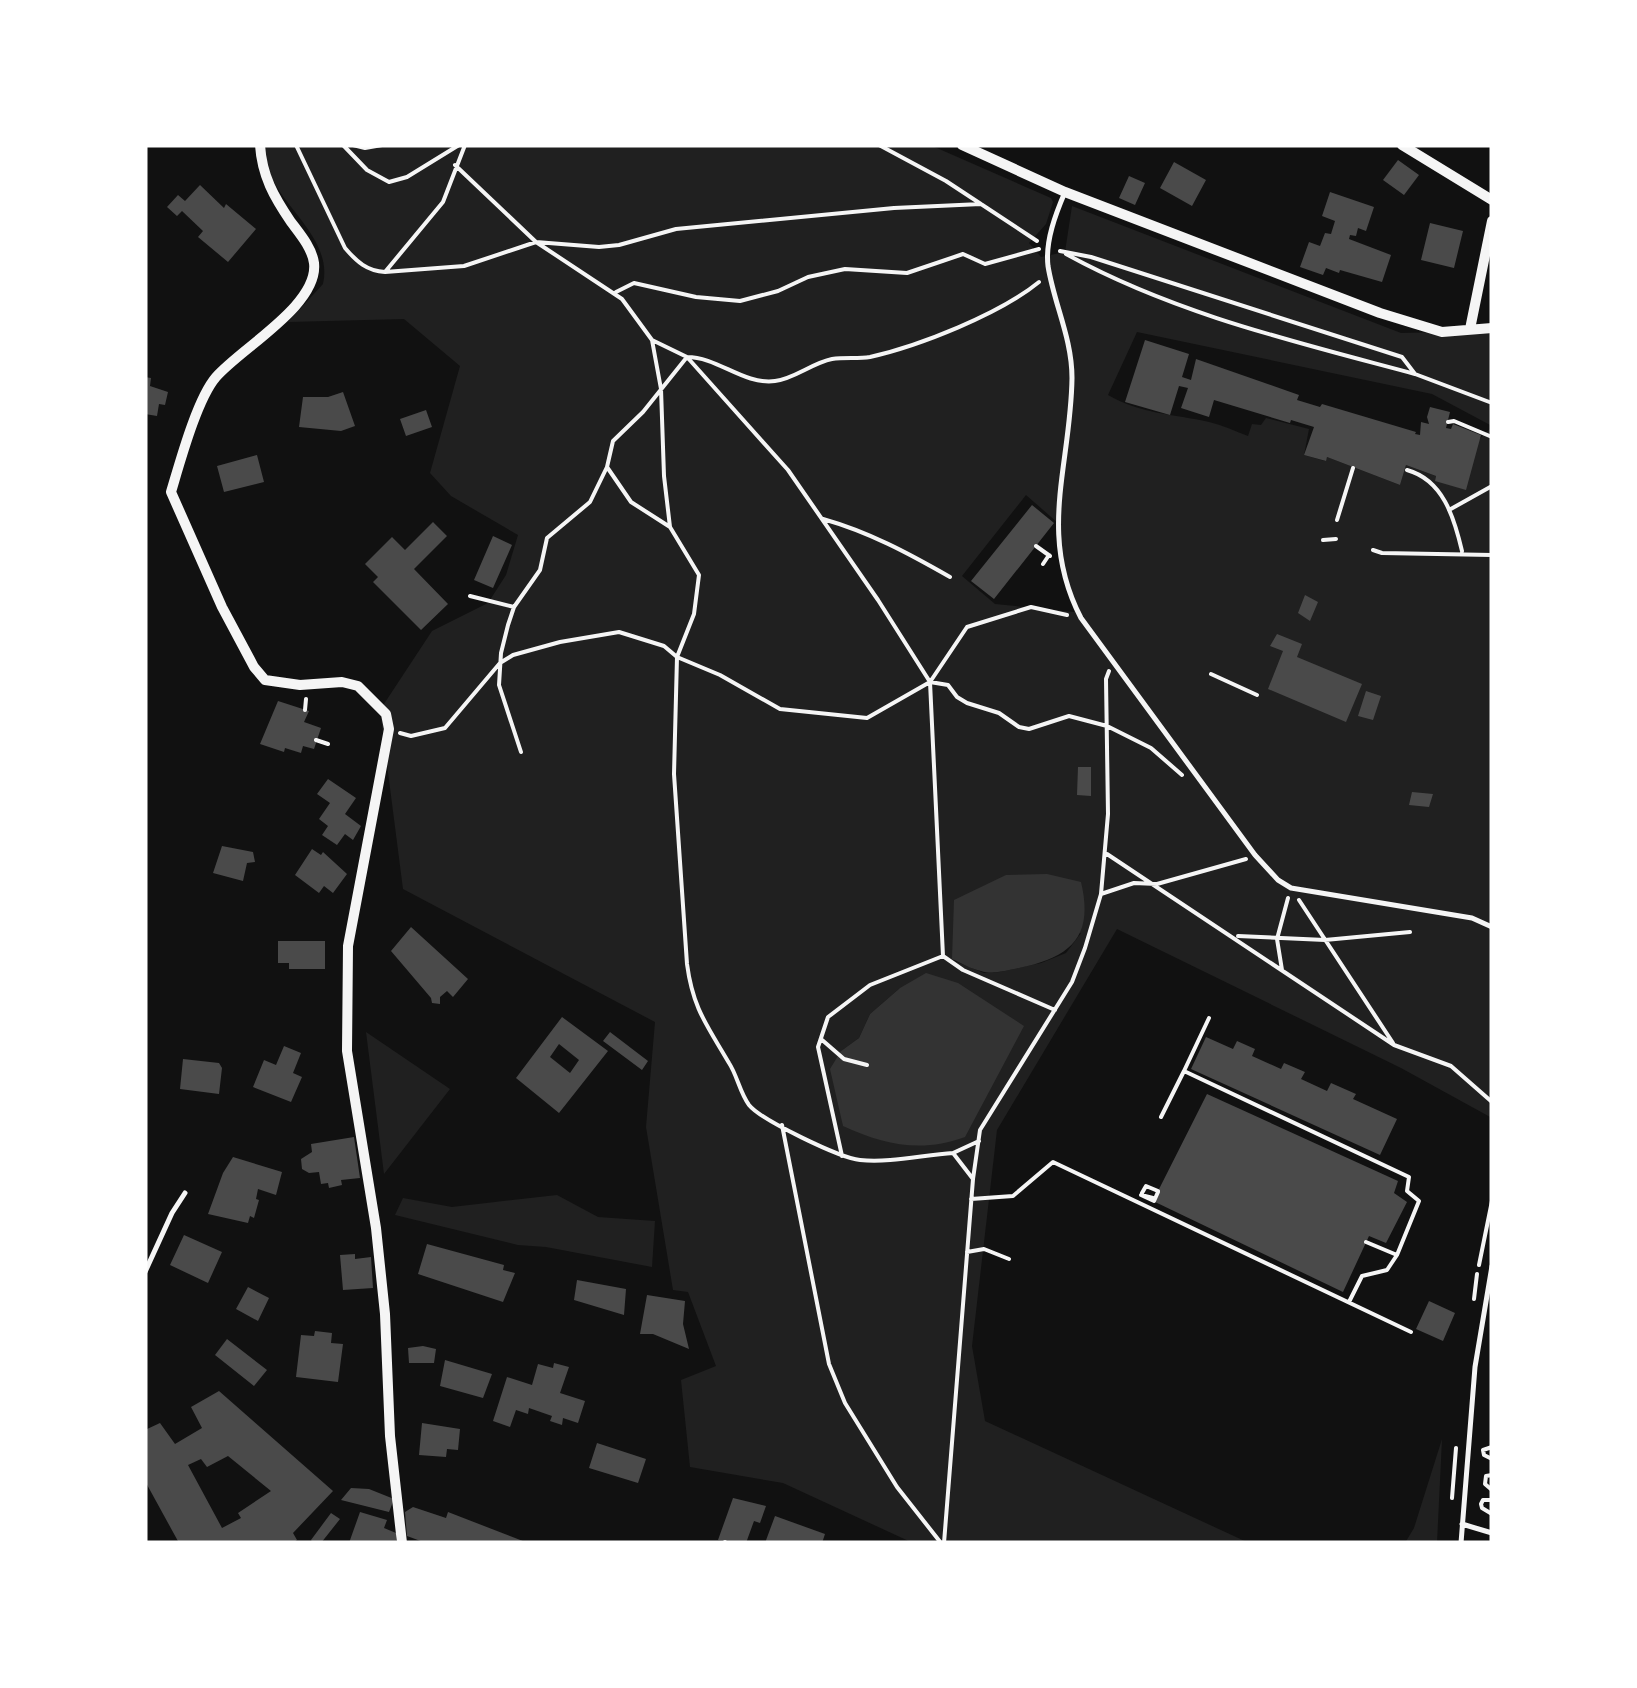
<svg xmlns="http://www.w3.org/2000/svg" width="1637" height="1688" viewBox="0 0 1637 1688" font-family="'Open Sans',sans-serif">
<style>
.green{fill:#202020;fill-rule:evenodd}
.water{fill:#333}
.building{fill:#4a4a4a;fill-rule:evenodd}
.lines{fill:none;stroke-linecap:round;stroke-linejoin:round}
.path{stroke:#f5f5f5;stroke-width:4}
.service{stroke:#f5f5f5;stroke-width:5}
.minor{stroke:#f5f5f5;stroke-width:10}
</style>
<rect width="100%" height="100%" fill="#111"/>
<path class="green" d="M262 145H930L1051 198 1053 202 1046 224 1029 243 1041 257 1065 252 1072 206 1401 333 1492 331V426L1432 394 1137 332 1108 395C1140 414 1174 414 1209 422 1222 425 1235 431 1248 436L1252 424 1261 425 1266 418 1309 429 1304 455 1325 461 1327 457 1400 485 1406 465 1436 476 1435 481 1492 427V1118L1401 1068 1117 929 997 1130 972 1346 985 1421 1249 1543H913L783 1483 690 1467 681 1380 716 1366 688 1292 673 1290 646 1127 655 1022 403 889 380 710 432 631 488 603 506 575 518 535 451 496 430 473 460 366 404 319 288 322 323 284C332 245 293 215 275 184 269 172 267 158 262 145ZM1026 495 1058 523 1065 584 1076 608 1074 612 995 604 962 576ZM1081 933 1066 953 1041 963 1000 972 984 973 952 960ZM900 988 843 1126 841 1051 859 1038 870 1014Z
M366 1032 450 1089 384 1174Z
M557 1195 598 1217 655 1221 652 1267 546 1247 518 1245 395 1215 403 1198 452 1207Z
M1442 1439 1437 1543H1405L1414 1528Z"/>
<path class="water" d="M1047 874 1081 882C1094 937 1071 957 1019 968 1007 970 993 975 981 971 971 969 961 963 952 959L954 900 1006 875Z
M926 973 958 983 1024 1026 965 1137C922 1153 884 1145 843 1126L830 1069 841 1051 859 1038 870 1014 900 988Z"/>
<path class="building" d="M1398 160 1419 175 1404 195 1383 180Z
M1174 162 1206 180 1192 206 1160 188Z
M1129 176 1145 183 1135 205 1119 198Z
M200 185 224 208 226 204 256 229 228 262 198 237 203 231 182 211 177 216 167 207 178 195 185 201Z
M1330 192 1374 207 1366 231 1358 228 1356 236 1350 235 1349 239 1391 255 1382 282 1340 270 1339 273 1326 268 1323 275 1300 267 1309 242 1320 246 1325 233 1331 234 1335 221 1322 216Z
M1430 223 1463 231 1454 268 1421 260Z
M1145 340 1189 354 1182 377 1191 380 1196 359 1299 395 1297 400 1320 407 1322 404 1416 432 1415 434 1420 435 1421 422 1429 424 1427 417 1430 407 1450 412 1446 428 1451 429 1453 424 1481 435 1466 490 1435 481 1436 476 1406 465 1400 485 1327 457 1326 461 1304 455 1314 427 1291 420 1290 423 1214 400 1209 417 1181 408 1188 388 1179 386 1170 415 1125 402Z
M145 377 151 378 150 386 168 392 165 405 159 404 157 416 145 414Z
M343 392 355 426 341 431 299 427 303 397H328Z
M426 410 432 427 406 436 400 419Z
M257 455 264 482 224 492 217 466Z
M1032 505 1054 523 994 599 971 581Z
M433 522 447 536 414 569 448 604 421 630 373 582 378 577 365 564 392 537 405 550Z
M493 536 512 545 493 588 474 580Z
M1305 595 1318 602 1310 621 1298 613Z
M1277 634 1302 644 1297 657 1362 684 1346 722 1268 689 1283 651 1270 646Z
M1366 691 1381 696 1373 720 1358 716Z
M278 701 309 711 304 722 321 728 314 749 303 746 301 753 285 748 284 752 260 744Z
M1078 767H1091V796L1077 795Z
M328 779 356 798 345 814 361 826 353 840 345 834 337 845 322 835 328 826 319 819 330 803 317 794Z
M1412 792 1433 794 1429 807 1409 805Z
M222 846 253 852 255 862 247 863 243 881 213 873Z
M312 849 321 855 323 852 347 874 333 893 324 886 319 893 295 875Z
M411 927 468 979 453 997 447 991 440 997V1004L432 1003 431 998 391 951Z
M278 941H325V969H289V963H278Z
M562 1017 608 1051 559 1113 516 1078ZM559 1044 579 1060 570 1073 550 1057Z
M610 1032 648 1061 642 1070 603 1041Z
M1206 1037 1233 1049 1237 1041 1255 1049 1252 1056 1281 1069 1284 1063 1305 1072 1301 1079 1327 1091 1331 1083 1356 1094 1353 1099 1397 1119 1380 1155 1191 1069Z
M284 1046 301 1053 293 1073 302 1077 291 1102 253 1087 264 1060 276 1065Z
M183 1059 219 1063 222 1068 219 1094 180 1089Z
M1207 1094 1398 1181 1394 1193 1407 1202 1386 1243 1369 1236 1343 1292 1153 1201Z
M354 1137 360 1178 341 1180 342 1185 329 1188 328 1183 321 1184 319 1172 309 1173 302 1169 301 1159 312 1152 311 1144Z
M233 1157 282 1172 276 1195 258 1189 256 1199 259 1200 254 1218 250 1216 248 1223 208 1214 223 1173Z
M184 1235 222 1252 208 1283 170 1265Z
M427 1244 504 1265 503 1270 515 1273 503 1302 418 1274Z
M355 1254V1259L371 1257 373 1288 343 1290 340 1255Z
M577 1280 626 1289 624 1315 574 1300Z
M248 1287 269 1298 258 1321 236 1309Z
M647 1295 685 1301 683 1324 689 1349 653 1334H640Z
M1429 1301 1455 1313 1443 1341 1416 1329Z
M315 1331 332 1333 331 1343 343 1344 338 1382 296 1377 301 1335 314 1336Z
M227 1339 267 1370 254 1386 215 1355Z
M423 1346 436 1349 434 1363H409L408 1348Z
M445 1360 492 1374 483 1398 440 1386Z
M554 1363 569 1367 560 1393 585 1401 578 1423 563 1418 562 1425 550 1421 552 1416 529 1408 528 1414 516 1410 510 1427 493 1421 507 1377 532 1385 538 1364 553 1368Z
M219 1391 333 1491 293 1533 297 1540 292 1543H179L145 1481V1430L160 1423 175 1444 202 1428 191 1407ZM228 1456 271 1491 238 1513 241 1518 222 1528 188 1465 201 1459 207 1467Z
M422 1423 460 1429 458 1450 447 1449 446 1457 419 1455Z
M597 1443 646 1459 638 1483 589 1468Z
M351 1488 369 1489 394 1499 389 1512 341 1500Z
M733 1498 766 1506 760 1523 754 1521 746 1543 718 1540Z
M413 1507 446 1518 448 1512 528 1543H426L407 1536 405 1512Z
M360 1512 387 1520 384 1528 396 1533V1543H349Z
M331 1513 340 1519 321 1543H313L311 1540Z
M775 1516 825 1534 822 1543H765Z"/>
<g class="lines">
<path class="path" d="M296 145 345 248C357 262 367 271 385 272
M343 145 367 170 389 182 407 177 459 145
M353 145 365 148 382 145
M465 145 443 202 385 272 464 266 536 242 622 299 652 340
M879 145 946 181 1037 241
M455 165 536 242 599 247 619 245 676 229 894 208 981 204
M1060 251 1091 257 1402 357 1415 374 1492 403
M1066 254C1175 314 1296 342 1415 374
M616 292 634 283 696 297 740 301 778 291 808 277 845 269 907 273 963 254 985 264 1039 249
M1448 422 1454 421 1492 437
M1407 470C1443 480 1454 517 1462 551
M1449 510 1492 486
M823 519C869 532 908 553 950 577
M1337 520 1353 468
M670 527 631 502 607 467 613 441 643 412 687 357C718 357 743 385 775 381 794 379 812 363 832 359 845 357 858 359 870 357 919 346 1000 314 1039 282
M1323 540 1336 539
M1036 546 1050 556
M1373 550 1382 553 1492 555
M1043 564 1049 555
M470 596 514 607
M1211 674 1257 695
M930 682 948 685 957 697 967 703 999 713 1019 727 1029 729 1069 716 1107 726 1151 748 1182 775
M305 710 306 699
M400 733 411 736 445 728 500 663 513 655 560 642 619 632 664 646 677 657 720 675 780 709 867 718 930 682 967 627 1031 607 1067 615
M316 740 328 744
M521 752 499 685 501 653 508 625 514 607 540 570 547 538 590 502 607 467
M1107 854 1394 1045 1451 1066 1492 1102
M1101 894 1134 883 1157 884 1246 859
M1299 900 1393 1043
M1238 936 1325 940 1410 932
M1282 970 1277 939 1288 898
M821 1039 844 1059 867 1065
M1184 1071 1209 1018
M1161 1117 1184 1071 1409 1177 1407 1191 1419 1201 1397 1255 1387 1270 1362 1276 1349 1302
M782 1125 829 1364 845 1403 897 1487 941 1543
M953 1153 979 1141
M842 1156 818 1047 828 1017 870 985 943 956
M973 1179 953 1153C923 1155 890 1163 860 1160 840 1158 761 1120 749 1105 740 1093 737 1075 729 1063 707 1025 693 1009 687 964L674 774 677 657 694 614 699 575 670 527 664 476 661 389 652 340 687 357 788 470 878 600 930 682 943 956 963 970 1055 1010
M1142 1193 1146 1186 1158 1191
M1153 1198 1141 1195 1154 1201 1158 1192
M971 1199 1013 1196 1053 1162 1411 1332
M1366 1242 1397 1255
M967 1252 984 1249 1009 1259
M1479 1265 1492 1201
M1474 1299 1477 1274
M1492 1447 1483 1450 1484 1455 1492 1459
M1492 1475 1486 1476 1485 1484 1492 1490
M1452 1498 1456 1448
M1492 1500H1483L1481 1504 1482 1508 1492 1514
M724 1543 725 1542
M944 1543 973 1179 980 1130 1072 982 1085 948 1101 894 1108 814 1106 679 1109 671"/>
<path class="service" d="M1065 192C1056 213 1045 241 1048 266 1054 304 1072 338 1072 378 1071 465 1037 533 1081 618L1255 855 1278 880 1291 888 1472 918 1492 927
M145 1272 172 1213 185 1193
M1462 1524 1492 1533
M1461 1543 1475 1367 1492 1266"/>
<path class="minor" d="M260 145C262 176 274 197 291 222 300 234 312 248 314 263 319 305 241 348 216 377 197 399 180 462 171 492L222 607 254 667 265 680 300 685 342 682 358 686 386 714 389 729 348 946 347 1051 376 1228 385 1314 390 1436 402 1543
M962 145 1065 192 1380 313 1442 332 1492 328
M1402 145 1492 200
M1470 329 1492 221"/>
</g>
<rect width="1637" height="1688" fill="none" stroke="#ffffff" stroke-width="295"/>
</svg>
